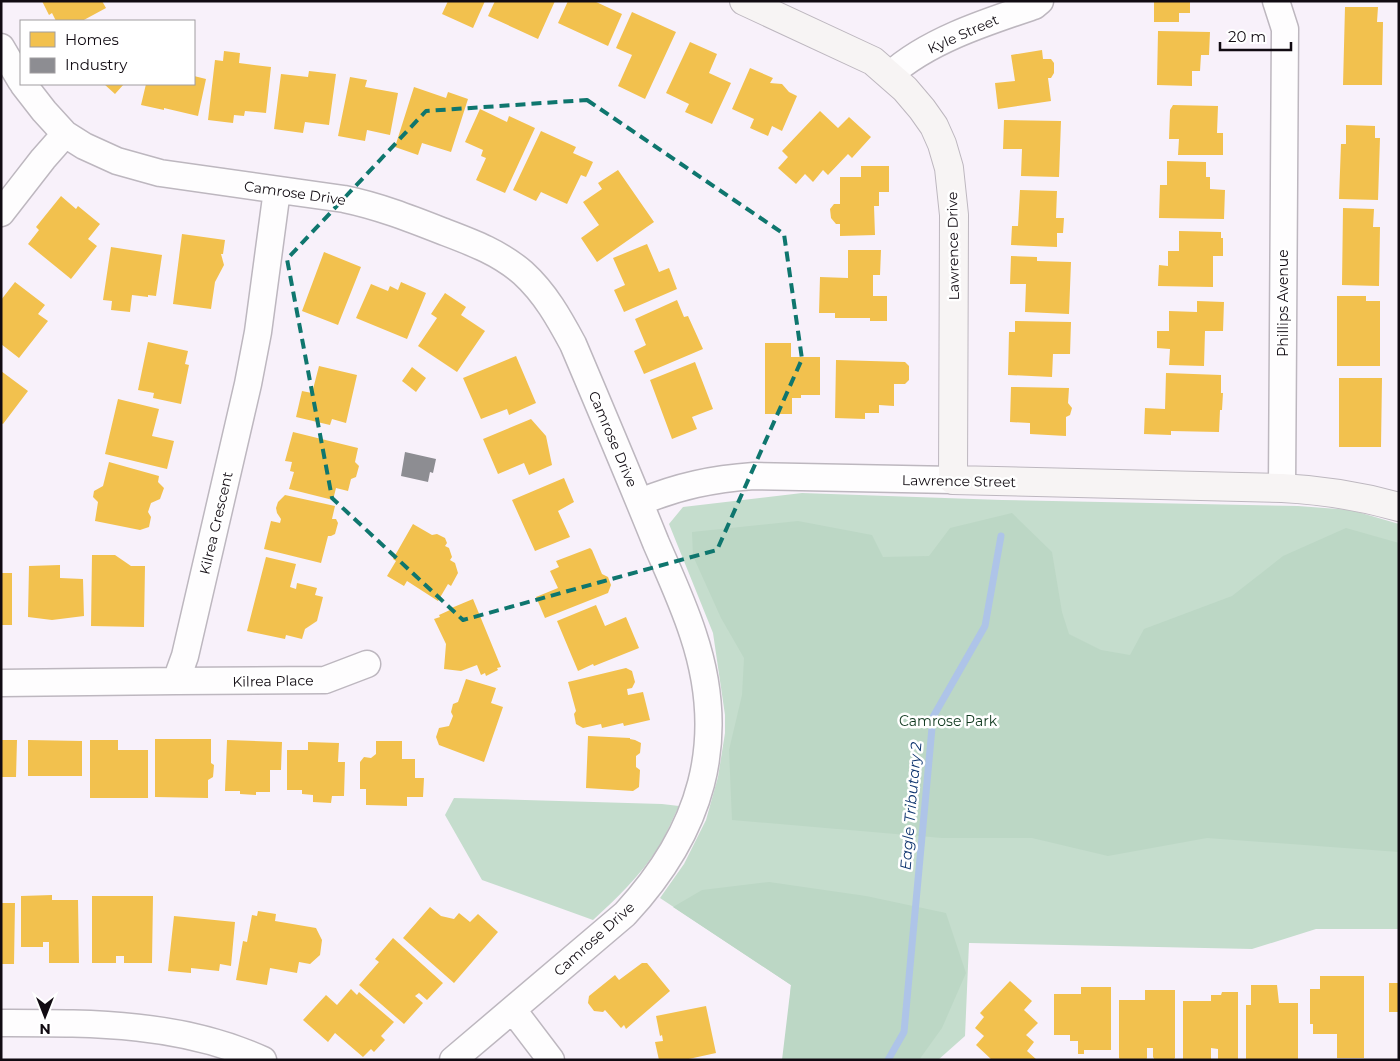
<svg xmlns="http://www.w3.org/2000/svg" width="1400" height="1061" viewBox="0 0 1400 1061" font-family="Montserrat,sans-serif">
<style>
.green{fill:#c5ddcd}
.forest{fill:#bcd7c5}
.homes{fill:#f2c14e}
.industry{fill:#8d8d92}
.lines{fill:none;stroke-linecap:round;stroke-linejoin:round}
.stream{stroke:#aec4e8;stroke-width:7}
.street-casing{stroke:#bdb7bf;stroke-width:29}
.secondary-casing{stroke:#bdb7bf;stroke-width:30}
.street{stroke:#fefdfe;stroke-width:26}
.secondary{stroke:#f7f4f4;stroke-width:28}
.marked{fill:none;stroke:#0f766e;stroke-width:4;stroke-dasharray:10 6;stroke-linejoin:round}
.labels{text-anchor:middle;stroke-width:5;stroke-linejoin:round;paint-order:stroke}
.street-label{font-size:14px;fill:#110b12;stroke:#fff}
.park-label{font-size:14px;fill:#0f381e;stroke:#fff}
.water-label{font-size:15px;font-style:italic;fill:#0d346e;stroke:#fff}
</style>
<rect width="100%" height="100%" fill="#f8f1fa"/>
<path class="green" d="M802 493 1002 500 1298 506 1351 510 1399 524V929H1316L1252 949 969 943 965 1036 938 1060H785L791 985 660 898 684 864 706 820 718 777 725 733V715L713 633 669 524 683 507Z
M454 798 662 804 679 806C672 820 666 835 658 848 640 876 617 898 593 920L482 880 445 815Z"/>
<path class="forest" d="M1012 513 1052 552 1062 612 1069 634 1101 650 1130 655 1144 629 1232 596 1283 556 1346 528 1399 543V852L1207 838 1108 856 1032 838H942L732 820 729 750 742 695 744 658 721 618 693 556 692 532 798 521 872 535 883 557 929 556 950 528Z
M769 882 866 896 946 913 966 973 942 1028 919 1060H782L791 985 673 907 702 890Z"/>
<path class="homes" d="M42 1H102L106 8 82 21H56L52 13 49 15Z
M448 1H485L473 28 442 14Z
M495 1H555L538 39 488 16Z
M568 1H594L622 14 608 46 558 23Z
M1154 1H1190V13H1179V22H1154Z
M1345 7H1378L1377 22H1383L1382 85H1343Z
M632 12 676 32 645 99 618 86 632 55 616 48Z
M1158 31 1210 32 1209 55H1201L1200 71H1192V86L1157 85Z
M690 42 717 54 709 73 731 83 712 124 685 112 689 104 666 93Z
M1042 50 1043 59H1051L1054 63V73L1051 78H1048L1051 101 998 109 995 83 1015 81 1011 55Z
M224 51 240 53 239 63 271 67 266 113 245 111 244 116 234 115 233 123 208 120 215 60 223 61Z
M750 68 773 78 770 83 782 84 789 92 797 96 782 131 772 126 768 136 750 128 754 119 732 109Z
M309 71 336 74 329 125 305 122 303 133 274 129 281 74 308 77Z
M194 76 206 79 198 116 164 108V110L141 105 146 84H194Z
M350 77 367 80 365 87 398 93 390 135 367 130 365 141 338 136Z
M104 84H124L115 94Z
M414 87 446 98 448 92 468 99 451 152 422 143 418 155 395 147Z
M1173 105 1218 106 1217 133H1223V155H1178L1179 139H1169L1170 110Z
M480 109 507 122 509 116 535 128 505 193 476 180 486 158 481 156 483 150 465 142Z
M820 111 838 128 849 117 871 137 852 158 848 154 828 175 823 170 813 182 805 174 796 184 778 168 788 157 782 151Z
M1004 120 1061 121 1059 177 1021 176 1022 149H1003Z
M1346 125 1375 126V138H1380L1378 200 1339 199 1341 144H1346Z
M541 131 576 147 573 153 593 162 586 177 581 175 567 204 541 192 536 201 513 190Z
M1167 161 1206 162V177H1210V189L1225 190 1224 219 1159 218 1160 185H1167Z
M861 166H889V192H879V206H874L875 235 840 236V224H836L831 218 830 209 834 204H840V177H861Z
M618 170 654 222 597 262 581 238 599 225 583 202 602 189 598 183Z
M1020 190 1057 191 1056 218H1064L1063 233H1057V247L1011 245 1012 226H1018Z
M61 196 76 209 78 206 100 224 88 239 97 246 71 279 28 244 39 230 36 227Z
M1343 208 1374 209 1373 227H1380L1379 286 1342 285Z
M1179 231 1221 232V238H1223V256H1213V287L1158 286 1159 265 1168 266V251H1179Z
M182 234 225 240 223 254H221L224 265 215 282 211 309 173 304Z
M647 244 659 272 669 268 677 289 624 312 614 290 625 285 613 258Z
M111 247 162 255 156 296 148 295V297L132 295 130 312 111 310 112 301 103 300Z
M848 250H881L880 275H873V296H887V321H870V318H835V313H819L820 277 848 278Z
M324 252 361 267 338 325 302 311Z
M1011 256 1037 257V261L1071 262 1069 314 1025 312 1026 284H1010Z
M15 282 45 305 38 314 48 321 19 358 1 344V300Z
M401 282 426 293 407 339 356 318 371 284 388 291 390 286 398 290Z
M445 293 466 307 461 315 485 331 457 372 418 346 437 318 431 314Z
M1337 296H1366V301H1380V366H1337Z
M677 300 684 317 688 316 703 349 644 374 634 351 646 345 635 319Z
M1197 301 1224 302 1223 331H1205L1204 366 1169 365 1170 349 1157 348V331H1169V311L1197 312Z
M1015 321 1071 322 1070 354H1053L1052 377 1008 375 1009 332H1015Z
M148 342 188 351 185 364 189 365 181 404 153 398 154 393 138 390Z
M765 343H791V357H820V395H801V398H792V414H765Z
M516 356 536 403 509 415 507 409 481 419 463 378Z
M836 360 905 362 909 366V380L905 384H894V406L879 405V413H865V419L835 418Z
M695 362 713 409 692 417 697 429 672 439 650 380Z
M319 366 357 375 346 423 332 419 330 425 296 417 302 391 312 393Z
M412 367 426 378 416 392 402 381Z
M1 371 28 391 3 424 1 423Z
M1166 373 1221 375V393H1223L1222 410H1220L1219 432 1171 431V435L1144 434 1145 408 1165 409Z
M1339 378H1382L1381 447H1339Z
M1011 387 1069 388 1068 403 1072 408 1070 415 1066 417V436L1030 434V423L1010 422Z
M118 399 159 409 152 436 174 441 167 469 105 454Z
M531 419 546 436 552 465 529 475 524 463 498 474 483 439Z
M293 432 358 448 355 462 359 466 356 477 351 479 348 491 336 488 333 500 289 489 294 472 290 471 292 462 285 461Z
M109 462 159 476 158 482 164 488 160 499 151 503 148 512 151 517 149 527 140 530 95 521 98 502 93 497 94 491 103 486Z
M564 478 574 502 558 511 570 537 535 551 512 500Z
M285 495 335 506 332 519H336L338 523 335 534 331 536H328L321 563 264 549 271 521 280 523 281 519 277 513 276 508 278 502Z
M413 524 432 535 437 534 445 538 447 543 445 546 449 548 452 557 450 560 455 563 458 573 451 586 448 584 438 601 407 581 404 586 387 576 396 561 393 559Z
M590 548 592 550 602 574 608 577 611 585 608 593 545 618 536 597 558 588 550 571 559 567 556 561Z
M92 555H115L131 566H145L144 627 91 626Z
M266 557 296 564 290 587 296 589 297 583 317 588 315 595 323 597 317 621 305 629 302 639 286 635 285 639 247 631Z
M60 565V578L83 579 84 616 52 620 28 617 29 566Z
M1 573H12V625H1Z
M473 599 501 667 497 668 498 670 486 676 485 673 481 675 477 665 461 671 444 669 446 644 434 619 440 617 439 615 450 610 449 609Z
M596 605 605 626 626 617 639 648 594 666 593 664 578 671 557 621Z
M626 668 632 671 635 682 632 688 627 689 628 695 643 692 650 720 624 726 623 723 602 728 601 724 583 728 576 724 574 714 576 711 568 682Z
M466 679 496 688 491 703 503 707 484 762 439 745 436 737 439 728 449 726 453 716 451 712 453 704 458 702Z
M588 736 630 738V739L635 740 641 743 640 753 636 756V767L640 770 639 787 633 791 586 788Z
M155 739H211V763L214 765 213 777 208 780V798L155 797Z
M1 740H17L16 777H1Z
M28 740 82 741V776H28Z
M90 740H118V750H148V798H90Z
M227 740 282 742 281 770H270V792H256V795L240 794V791H225Z
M376 741H402V759H415V778H424L423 797H407V806L366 805V789H360V762L364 757 371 758 376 754Z
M308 742 339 743 338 762H345L344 796H332L331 803 313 802V795L302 794V790H287V750H308Z
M52 895V900H78L79 963H49V942H43V947H21V896Z
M92 896H153L152 963H124V956H116V963H92Z
M1 903H15L14 964H1Z
M430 907 441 916 454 919 459 913 470 922 478 914 498 932 454 983 403 938Z
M258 911 276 914 275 921 316 928 322 940 320 955 310 964 299 962 297 973 270 968 267 985 236 980 243 941 247 942 252 915 257 916Z
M174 916 235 922 231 966 220 964 219 971 191 968V973L168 971Z
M393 938 443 983 427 1000 419 993 415 996 423 1003 404 1024 359 985 379 962 375 959Z
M642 963H647L670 991 626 1029 624 1025 621 1028 605 1010 603 1012 594 1011 588 1003 589 996 615 975 619 980Z
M1320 976H1364V1058H1337V1034H1313V1024H1310V989H1320Z
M1010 981 1032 1001 1024 1010 1038 1023 1026 1035 1034 1042 1027 1051 1037 1060H992L976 1045 984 1036 975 1028 984 1017 980 1013Z
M1389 983H1399V1012H1389Z
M1251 985H1277L1279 1003H1298V1060H1246V1005H1251Z
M1081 987H1111V1050H1084V1054H1078V1041H1070V1035H1054V994H1081Z
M351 989 357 995 359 992 394 1022 381 1036 385 1040 374 1052 371 1049 363 1057 335 1033 328 1042 303 1020 326 995 337 1005Z
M1145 990H1175V1058L1173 1060H1155L1153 1057V1048H1147V1058L1146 1060H1121L1119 1058V1000H1145Z
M1222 992H1238V1060H1218V1049L1211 1048V1060H1183V1001H1211V995H1221Z
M706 1006 716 1053 684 1060H659L655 1042 663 1041 662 1035 660 1036 656 1016Z"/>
<path class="industry" d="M405 452 436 459 433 473 430 472 428 482 401 476Z"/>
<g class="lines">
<path class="stream" d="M888 1060 904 1032 933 717 985 626 1001 536"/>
<g class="street-casing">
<path id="street" d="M1276 1 1285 29 1282 488
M1 47 21 81
M890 75C927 41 986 22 1034 6L1040 1
M23 84 44 111 65 134 84 146 117 161 160 173 344 199C378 206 409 218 442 231 471 242 499 252 523 273 545 293 559 318 573 344 601 410 629 476 656 543 669 573 683 603 693 634 729 742 701 832 625 914L453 1060
M1 213 43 159 65 134
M640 502C679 486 712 479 754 476L953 480
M176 681 325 680 367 664
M1 683 176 681 185 656 248 384 258 332 277 190
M513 1010 551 1060
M1 1023C90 1023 180 1022 263 1060"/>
</g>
<g class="secondary-casing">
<path id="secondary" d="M744 1 873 61 905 89 922 109 934 126 942 144 949 168 954 215 953 480 1282 488C1322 490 1360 496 1399 507"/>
</g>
<use href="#street" class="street"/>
<use href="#secondary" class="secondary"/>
</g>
<path class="marked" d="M587 100 784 234 802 359 717 550 463 620 332 498 287 259 426 111Z"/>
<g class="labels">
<g class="street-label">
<text transform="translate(963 34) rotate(-24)" y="5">Kyle Street</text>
<text transform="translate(295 193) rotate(8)" y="5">Camrose Drive</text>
<text transform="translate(953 246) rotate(-91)" y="5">Lawrence Drive</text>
<text transform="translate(1283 303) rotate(-90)" y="5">Phillips Avenue</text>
<text transform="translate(613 439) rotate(67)" y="5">Camrose Drive</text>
<text transform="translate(959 481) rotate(1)" y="5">Lawrence Street</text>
<text transform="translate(216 523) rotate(-77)" y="5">Kilrea Crescent</text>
<text transform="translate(273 681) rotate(-1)" y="5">Kilrea Place</text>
<text transform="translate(594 939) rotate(-42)" y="5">Camrose Drive</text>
</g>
<g class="park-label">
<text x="948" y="726">Camrose Park</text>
</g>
<g class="water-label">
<text transform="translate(911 806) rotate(-85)" y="5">Eagle Tributary 2</text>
</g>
</g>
<rect width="1400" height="1061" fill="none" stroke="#110b12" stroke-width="5"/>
<rect x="20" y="20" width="175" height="65" fill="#ffffff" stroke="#a09da0"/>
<rect x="30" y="32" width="25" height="15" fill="#f2c14e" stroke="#a09da0"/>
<text x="65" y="45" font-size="15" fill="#110b12">Homes</text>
<rect x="30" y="58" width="25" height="15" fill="#8d8d92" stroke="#a09da0"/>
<text x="65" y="70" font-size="15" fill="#110b12">Industry</text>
<g transform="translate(45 1016) rotate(180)" stroke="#ffffff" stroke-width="4" paint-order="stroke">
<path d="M0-4L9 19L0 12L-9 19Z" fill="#110b12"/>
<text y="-8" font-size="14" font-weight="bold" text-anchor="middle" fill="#110b12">N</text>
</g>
<path d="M1220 42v8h71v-8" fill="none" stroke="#110b12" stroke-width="2.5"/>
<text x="1228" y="42" font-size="15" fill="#110b12" stroke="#ffffff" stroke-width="4" paint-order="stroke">20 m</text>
</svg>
